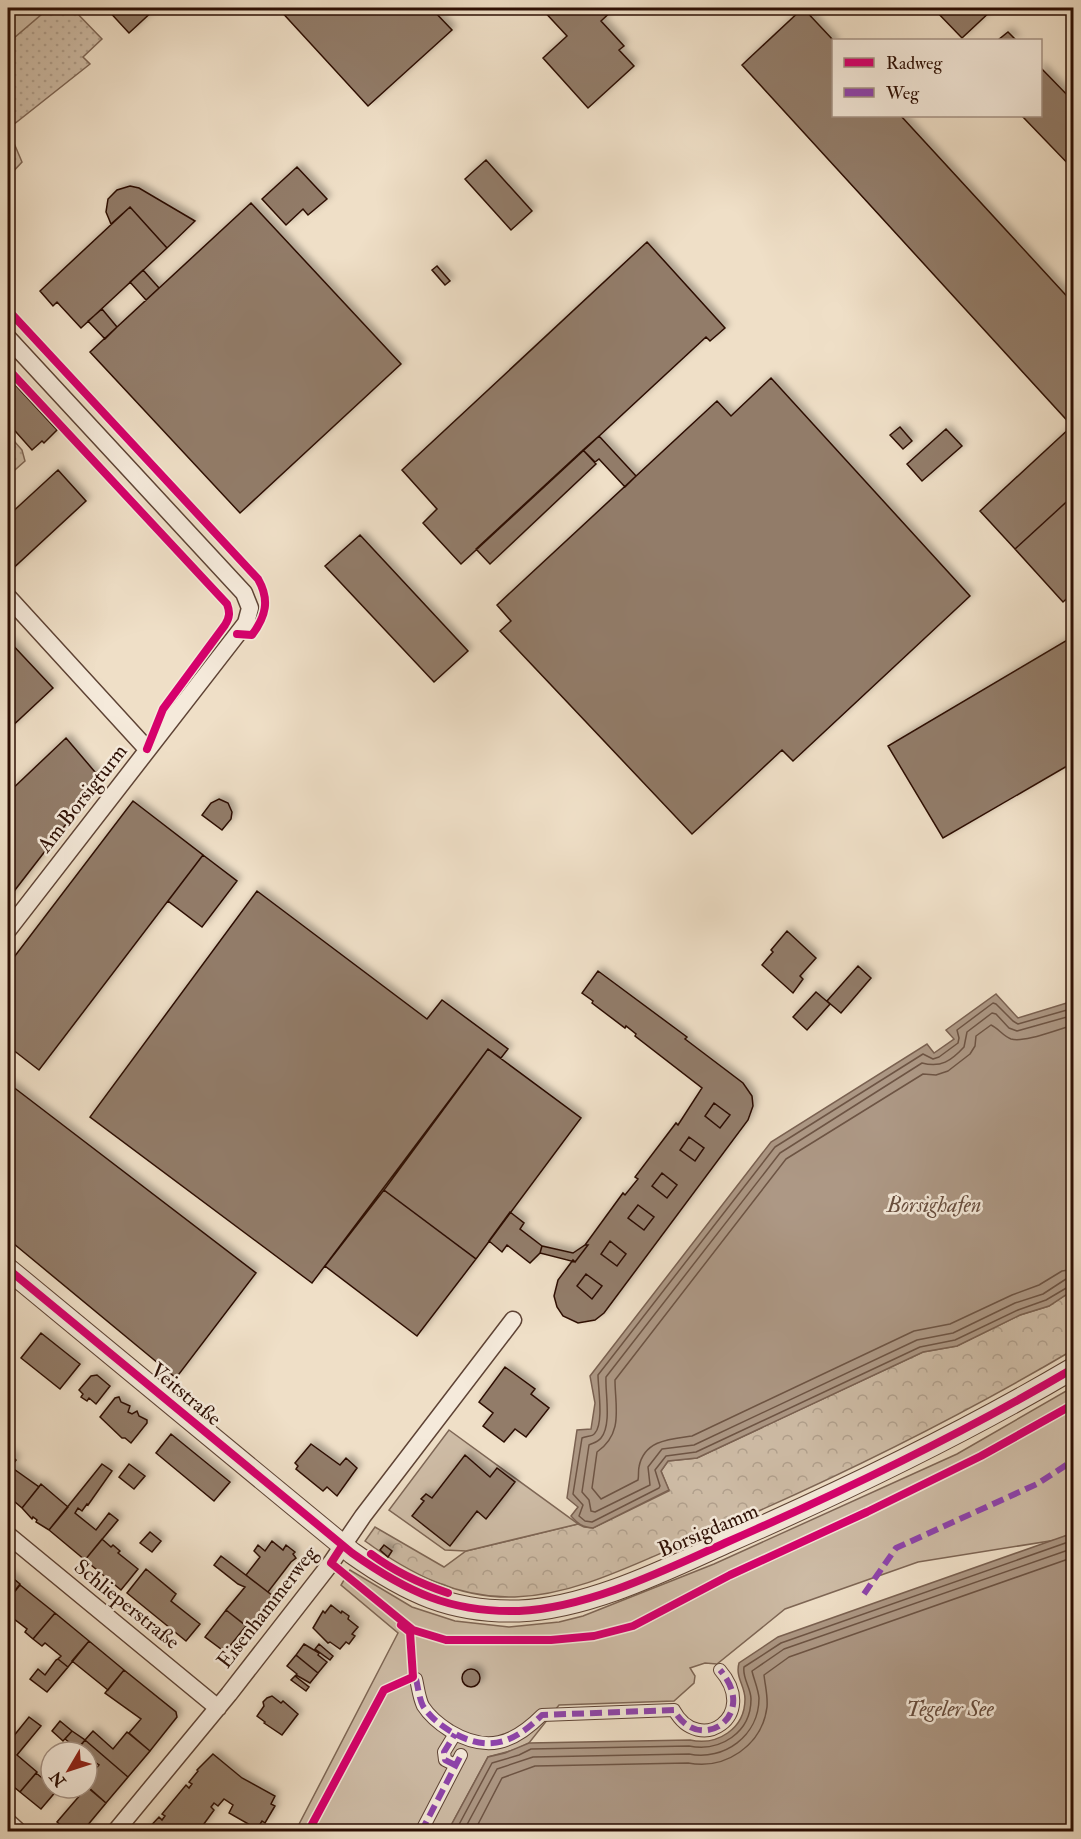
<svg xmlns="http://www.w3.org/2000/svg" width="1081" height="1839" viewBox="0 0 1081 1839" font-family="'IM FELL Double Pica',serif">
<style>
.grass{fill:url(#grass-dots);stroke:#7e6655;stroke-width:1.5}
.forest{fill:url(#forest-crowns);stroke:#7e6655;stroke-width:1.5}
.park{fill:#cebca6;stroke:#7e6655;stroke-width:1.5}
.water{fill:#ad9885;stroke:#7a6151;stroke-width:1.5}
.lines{fill:none;stroke-linecap:round;stroke-linejoin:round}
.shore{stroke:#6d5444;stroke-width:1.5}
.building{fill:#927b69;stroke:#2d0f04;stroke-width:1.5;fill-rule:evenodd;filter:url(#shadow)}
.pedestrian-casing{stroke:#5e4335;stroke-width:14}
.minor-casing{stroke:#5e4335;stroke-width:19}
.tertiary-casing{stroke:#5e4335;stroke-width:23}
.pedestrian{stroke:#f5eadb;stroke-width:12}
.minor{stroke:#f5eadb;stroke-width:16}
.tertiary{stroke:#f5eadb;stroke-width:21}
.quiet{stroke:#8e44ad;stroke-width:6;stroke-dasharray:12 6;stroke-linecap:butt}
.cycleway-casing{stroke:#f5eadb;stroke-width:11}
.cycleway{stroke:#d6006c;stroke-width:8}
.labels{text-anchor:middle;stroke-width:5;stroke-linejoin:round;paint-order:stroke}
.street-label{font-size:21px;fill:#2d0f04;stroke:#f5eadb}
.water-label{font-size:22px;font-style:italic;fill:#674d3e;stroke:#f5eadb}
</style>
<defs>
<pattern id="grass-dots" width="8" height="8" patternUnits="userSpaceOnUse" patternTransform="scale(1.5)"><rect width="8" height="8" fill="#cebca6"/><path d="M2 2h.1M6 6h.1" fill="none" stroke="#b1a08d" stroke-width="1.8" stroke-linecap="round"/></pattern>
<pattern id="forest-crowns" width="20" height="18" patternUnits="userSpaceOnUse" patternTransform="scale(1.5)"><rect width="20" height="18" fill="#cebca6"/><path d="M2 6a3 3 0 1 1 6 0M12 15a3 3 0 1 1 6 0" fill="none" stroke="#b1a08d"/></pattern>
<filter id="shadow"><feDropShadow dx="4" dy="-4" stdDeviation="3" flood-color="#0004"/></filter>
</defs>
<rect width="100%" height="100%" fill="#efdfc7"/>
<filter id="stains"><feTurbulence type="fractalNoise" baseFrequency=".00333" numOctaves="4"/><feColorMatrix values="0 0 0 0 .2 0 0 0 0 .09 0 0 0 0 .02 0 0 0 .5 -.17"/></filter>
<radialGradient id="worn" r=".72"><stop offset=".6" stop-color="#630" stop-opacity="0"/><stop offset="1" stop-color="#630" stop-opacity=".3"/></radialGradient>
<path class="grass" d="M8 8H72L102 39 83 57 90 64 8 129 22 162 8 177Z
M8 434 22 450 25 461 8 476Z"/>
<path class="forest" d="M1073 1290V1350C949 1423 820 1486 687 1542 632 1565 575 1595 515 1597 458 1599 409 1573 365 1541L375 1527 444 1567 466 1551 578 1524 584 1527 593 1528 669 1491 661 1471 668 1461 697 1458 923 1352 957 1346 1020 1315 1049 1306Z"/>
<path class="park" d="M8 8H49L8 43Z
M1073 1387V1533L1056 1540 918 1562 785 1609 717 1664 705 1663 690 1668 695 1676 694 1683 674 1701 559 1705 529 1743 517 1749 488 1757 448 1831 295 1832 398 1633 341 1585 350 1570 412 1607 455 1621 509 1627 559 1622 583 1616 714 1564 957 1454Z
M449 1430 578 1524 466 1551 445 1550 389 1510Z"/>
<path class="water" d="M996 994 1018 1018 1073 1001V1290L1049 1306 1020 1315 957 1346 923 1352 697 1458 668 1461 661 1471 669 1490 593 1528C582 1527 578 1524 571 1516L578 1507 567 1498 577 1430 591 1429 595 1403 590 1376 771 1142 927 1044 934 1053 954 1039 946 1030Z
M1073 1533V1831H448L488 1757 505 1753 529 1743 690 1740C717 1746 745 1729 745 1699 745 1686 735 1677 739 1663L778 1637Z"/>
<g class="lines">
<path class="shore" d="M1074 1008 1018 1024 1013 1021 996 1004 993 1003 957 1030 959 1038 958 1043 939 1057 933 1059 923 1054 775 1147 598 1375C598 1388 604 1423 595 1433 593 1437 586 1436 582 1438L573 1494 583 1505 579 1516 585 1521 592 1522 659 1488 660 1486 655 1470 666 1456 696 1452 920 1347 955 1340 1018 1310 1046 1300 1068 1287 1074 1286
M1074 1015 1017 1031 1009 1028 996 1014 992 1013 967 1032 964 1047C951 1061 941 1068 922 1063L780 1153 606 1377C605 1392 612 1425 601 1438 598 1442 593 1443 589 1445L582 1492 589 1500 591 1511 595 1512 650 1485 648 1467 662 1449 694 1445 917 1340 953 1333 1015 1303 1043 1294 1066 1279 1074 1278
M1074 1025C1058 1029 1025 1043 1011 1039 1003 1036 998 1028 991 1025L976 1036 975 1046 970 1054 948 1071 936 1075 923 1074 786 1159 615 1380C615 1407 624 1433 597 1452L592 1488 601 1499 638 1480C639 1476 638 1471 639 1467 644 1440 670 1439 692 1436L914 1331 950 1324 1012 1295 1039 1285 1062 1271 1074 1269
M455 1832 492 1763 519 1755 531 1749 689 1746C720 1752 751 1733 751 1699 751 1688 742 1678 744 1667L781 1643 1074 1540
M463 1832 497 1769 533 1757 689 1754C724 1761 759 1736 759 1698 758 1688 754 1680 752 1671L784 1649 1074 1548
M474 1832 502 1778 535 1766 688 1763C725 1770 762 1746 767 1707 768 1696 765 1685 764 1675L789 1657 1074 1557"/>
</g>
<path class="building" d="M106 8H156L129 33Z
M278 8H431L452 30 368 106Z
M541 8H615L601 21 624 46 619 50 634 66 588 108 543 58 567 36Z
M803 8 834 41V116H901L1074 304V428L742 65Z
M933 8H994L962 38Z
M1008 32 1016 40H998Z
M1040 67 1074 102V170L1022 116H1040Z
M486 160 532 211 511 230 465 179Z
M297 167 327 199 308 215 303 209 286 225 262 199Z
M130 186 139 188 195 221 167 248 130 207 111 224 106 212 108 199 117 190Z
M251 203 401 364 240 513 90 352Z
M130 207 167 248 81 328 57 302 53 306 40 291Z
M647 242 725 328 710 341 706 337 461 564 423 523 437 509 402 470Z
M437 266 450 281 445 285 432 270Z
M143 270 159 288 146 300 130 282Z
M102 309 117 327 105 339 88 321Z
M8 377 57 430 44 443 42 441 32 450 8 423Z
M771 378 970 596 793 761 782 750 692 834 500 631 511 621 497 605 717 401 731 416Z
M1072 426 1074 428V495L1015 549 980 511Z
M900 427 912 441 903 449 890 435Z
M946 429 962 446 922 481 907 464Z
M599 436 636 476 625 487 599 459 595 462 583 450Z
M583 450 596 464 490 564 476 549Z
M58 470 86 501 8 573V516Z
M1074 495V592L1063 602 1015 549Z
M360 535 468 651 434 682 325 566Z
M1074 636V762L943 838 888 746Z
M8 640 53 688 8 730Z
M66 738 101 779 8 899V793Z
M219 799 228 803 232 812 231 819 222 830 202 815 211 803Z
M133 801 203 855 39 1070 8 1046V965Z
M203 855 237 881 202 927 168 901Z
M257 891 427 1019 442 1000 508 1049 501 1058 488 1049 312 1283 90 1117Z
M787 931 816 958 800 976 803 979 793 993 762 965 773 952 771 950Z
M858 966 871 978 841 1013 827 1001Z
M598 971 687 1037 685 1039 743 1083 752 1096 753 1106 748 1120 604 1313 595 1320 578 1323 563 1316 557 1307 554 1296 558 1280 573 1260 575 1262 588 1245H585L623 1193 625 1195 638 1179 635 1177 676 1123 678 1125 702 1088 635 1036 636 1034 626 1026 625 1028 592 1003 593 1001 582 993ZM714 1103 730 1115 720 1128 705 1116ZM689 1137 704 1148 695 1161 680 1150ZM662 1173 677 1185 667 1198 652 1186ZM638 1205 654 1217 644 1230 628 1218ZM610 1241 626 1254 617 1266 601 1254ZM586 1274 602 1286 592 1299 577 1286Z
M816 992 830 1004 807 1030 793 1017Z
M488 1049 581 1118 476 1259 384 1190Z
M8 1083 256 1273 176 1378 8 1239Z
M714 1103 730 1115 720 1128 705 1116Z
M689 1137 704 1148 695 1161 680 1150Z
M662 1173 677 1185 667 1198 652 1186Z
M384 1190 476 1259 417 1336 325 1266Z
M638 1205 654 1217 644 1230 628 1218Z
M510 1212 524 1223 520 1229 542 1246 540 1253 530 1263 507 1245 502 1252 489 1241Z
M610 1241 626 1254 617 1266 601 1254Z
M585 1245H588L575 1262 540 1253 542 1246 573 1253Z
M586 1274 602 1286 592 1299 577 1286Z
M41 1333 80 1364 60 1389 21 1358Z
M505 1367 535 1389 531 1394 549 1408 526 1437 515 1429 504 1442 483 1426 493 1413 479 1402Z
M97 1375 110 1386 96 1404 89 1398 87 1401 81 1397 83 1394 79 1390 91 1376Z
M119 1397 121 1402 130 1406 128 1412 132 1414 137 1411 139 1416 147 1420V1423L131 1443 125 1438H122L100 1417 115 1398Z
M171 1434 230 1482 214 1501 156 1453Z
M311 1444 340 1465 346 1458 357 1468 337 1496 327 1487 323 1491 296 1469 298 1466 295 1463Z
M8 1452 16 1460 8 1471Z
M465 1455 490 1477 497 1468 515 1482 486 1519 477 1511 450 1546 412 1516 424 1501 421 1499 426 1494 432 1498Z
M102 1464 112 1471 88 1505 87 1504 82 1511 78 1508 75 1513 96 1530 109 1513 118 1520 85 1560 49 1530Z
M129 1464 145 1476 134 1489 119 1477Z
M11 1467 39 1487 22 1508 8 1496V1471Z
M41 1484 68 1507 49 1530 36 1522 37 1520 33 1517 32 1519 22 1508Z
M150 1532 161 1541 152 1552 140 1543Z
M102 1539 111 1547 113 1545 120 1551 118 1553 138 1569 121 1590 85 1560Z
M272 1541 283 1550 286 1545 295 1552 293 1554 296 1558 291 1562 268 1592 246 1575 260 1557 254 1551 258 1545 265 1551Z
M384 1545 392 1551 388 1557 380 1550Z
M221 1556 273 1596 249 1628 226 1610 245 1587 238 1584 214 1565Z
M146 1569 176 1594 171 1601 200 1624 186 1641 127 1593Z
M8 1574 20 1584 8 1600Z
M20 1585 55 1613 33 1639 25 1632 27 1629 10 1616 8 1618V1600Z
M331 1605 341 1613 342 1611 349 1616 348 1619 358 1627 352 1634 355 1636 349 1644 346 1642 340 1649 330 1642 328 1643 313 1628 323 1611 325 1613Z
M226 1610 246 1626 225 1652 205 1637Z
M55 1613 89 1641 68 1667 58 1659 61 1656 45 1643 42 1646 33 1639Z
M89 1641 124 1670 108 1690 72 1661Z
M304 1644 319 1653 318 1655 327 1662 318 1673 296 1655Z
M319 1644 333 1656 330 1660 315 1649Z
M296 1655 318 1673 310 1683 296 1675 297 1674 287 1666Z
M58 1659 68 1667 47 1692 30 1679 38 1669 45 1675 56 1660Z
M462 1678a9 9 0 1 1 18 0a9 9 0 1 1-18 0Z
M124 1670 176 1712 177 1717 150 1751 129 1733 141 1719 105 1693Z
M295 1676 309 1687 306 1691 291 1680Z
M272 1696 281 1703 283 1701 298 1714 282 1735 264 1723 265 1722 257 1716 264 1706 263 1702 267 1698Z
M29 1717 41 1726 17 1755 37 1772 20 1792 8 1782V1743Z
M60 1721 72 1731 63 1741 52 1731Z
M72 1731 85 1740 79 1747 76 1744 74 1746 65 1739Z
M93 1731 113 1749 127 1732 150 1751 128 1777 85 1740Z
M85 1740 128 1777 106 1803 87 1786V1778L99 1765 87 1757V1752H81L78 1749Z
M213 1754 242 1778 275 1796 271 1804 275 1806 265 1823 262 1821 257 1829 229 1813 233 1805 224 1799 218 1806 214 1803 211 1807 214 1810 201 1828 199 1827 196 1832H145L159 1817 162 1820 165 1816 162 1814 186 1785 189 1788 192 1784 189 1782 198 1771 197 1770Z
M36 1773 51 1785V1788L57 1790 41 1809 20 1792Z
M87 1787 106 1803 82 1832H69L57 1822Z"/>
<g class="lines">
<g class="pedestrian-casing">
<path id="pedestrian" d="M416 1679C418 1687 419 1698 423 1706 430 1717 439 1724 450 1731 487 1753 513 1744 542 1715L674 1710C699 1756 760 1716 720 1670
M455 1765 445 1760 444 1752 455 1734
M421 1832 461 1755"/>
</g>
<g class="minor-casing">
<path id="minor" d="M8 338 244 593 250 608 246 623 8 930
M8 597 147 749
M8 1535 218 1708
M8 1822 19 1832
M115 1832 229 1694 331 1563 363 1516 513 1320"/>
</g>
<g class="tertiary-casing">
<path id="tertiary" d="M8 1269 352 1553C407 1592 451 1613 519 1611 588 1608 663 1571 725 1543 844 1491 962 1434 1074 1368"/>
</g>
<use href="#pedestrian" class="pedestrian"/>
<use href="#minor" class="minor"/>
<use href="#tertiary" class="tertiary"/>
<path class="quiet" d="M864 1594 896 1548 1037 1484 1074 1460
M416 1679C418 1687 419 1698 423 1706 430 1717 439 1724 450 1731 487 1753 513 1744 542 1715L674 1710C699 1756 760 1716 720 1670
M455 1765 445 1760 444 1752 455 1734
M421 1832 461 1755"/>
<g class="cycleway-casing">
<path id="cycleway" d="M8 310 258 579C270 600 266 616 252 635L237 634
M8 369 227 604C230 612 230 617 225 625L163 709 147 749
M8 1269 352 1553C407 1592 451 1613 519 1611 588 1608 663 1571 725 1543 844 1491 962 1434 1074 1368
M342 1546 331 1563 413 1630 446 1640H551L594 1636 633 1626 730 1575 867 1512 981 1456 1074 1404
M371 1554C394 1571 421 1584 448 1593
M308 1832 384 1690 413 1677 410 1632 401 1625"/>
</g>
<use href="#cycleway" class="cycleway"/>
</g>
<g class="labels">
<g class="street-label">
<text transform="translate(82 798) rotate(-52)" y="7">Am Borsigturm</text>
<text transform="translate(186 1394) rotate(40)" y="7">Veitstraße</text>
<text transform="translate(708 1530) rotate(-23)" y="7">Borsigdamm</text>
<text transform="translate(127 1604) rotate(39)" y="7">Schlieperstraße</text>
<text transform="translate(267 1607) rotate(-52)" y="7">Eisenhammerweg</text>
</g>
<g class="water-label">
<text x="934" y="1212">Borsighafen</text>
<text x="950" y="1716">Tegeler See</text>
</g>
</g>
<rect width="1081" height="1839" fill="none" stroke="#efdfc7" stroke-width="30"/>
<rect x="9" y="9" width="1063" height="1821" fill="none" stroke="#2d0f04" stroke-width="3"/>
<rect x="15" y="15" width="1051" height="1809" fill="none" stroke="#2d0f04" stroke-width="1.5"/>
<rect x="832" y="39" width="210" height="78" fill="#f5eadb" stroke="#a59285" stroke-width="1.5"/>
<rect x="844" y="58" width="30" height="9" fill="#d6006c" stroke="#a59285" stroke-width="1.5"/>
<text x="886" y="69" font-size="18" fill="#2d0f04">Radweg</text>
<rect x="844" y="88" width="30" height="9" fill="#8e44ad" stroke="#a59285" stroke-width="1.5"/>
<text x="886" y="99" font-size="18" fill="#2d0f04">Weg</text>
<g transform="translate(69 1770) rotate(231)"><circle r="28" fill="#f5eadb" stroke="#a59285" stroke-width="1.5"/>
<path d="M0-4.5L10 22L0 15L-10 22Z" fill="#8f2418"/>
<text y="-9" font-size="16" font-weight="bold" text-anchor="middle" fill="#2d0f04">N</text>
</g>
<rect width="100%" height="100%" filter="url(#stains)"/>
<rect width="100%" height="100%" fill="url(#worn)"/>
</svg>
